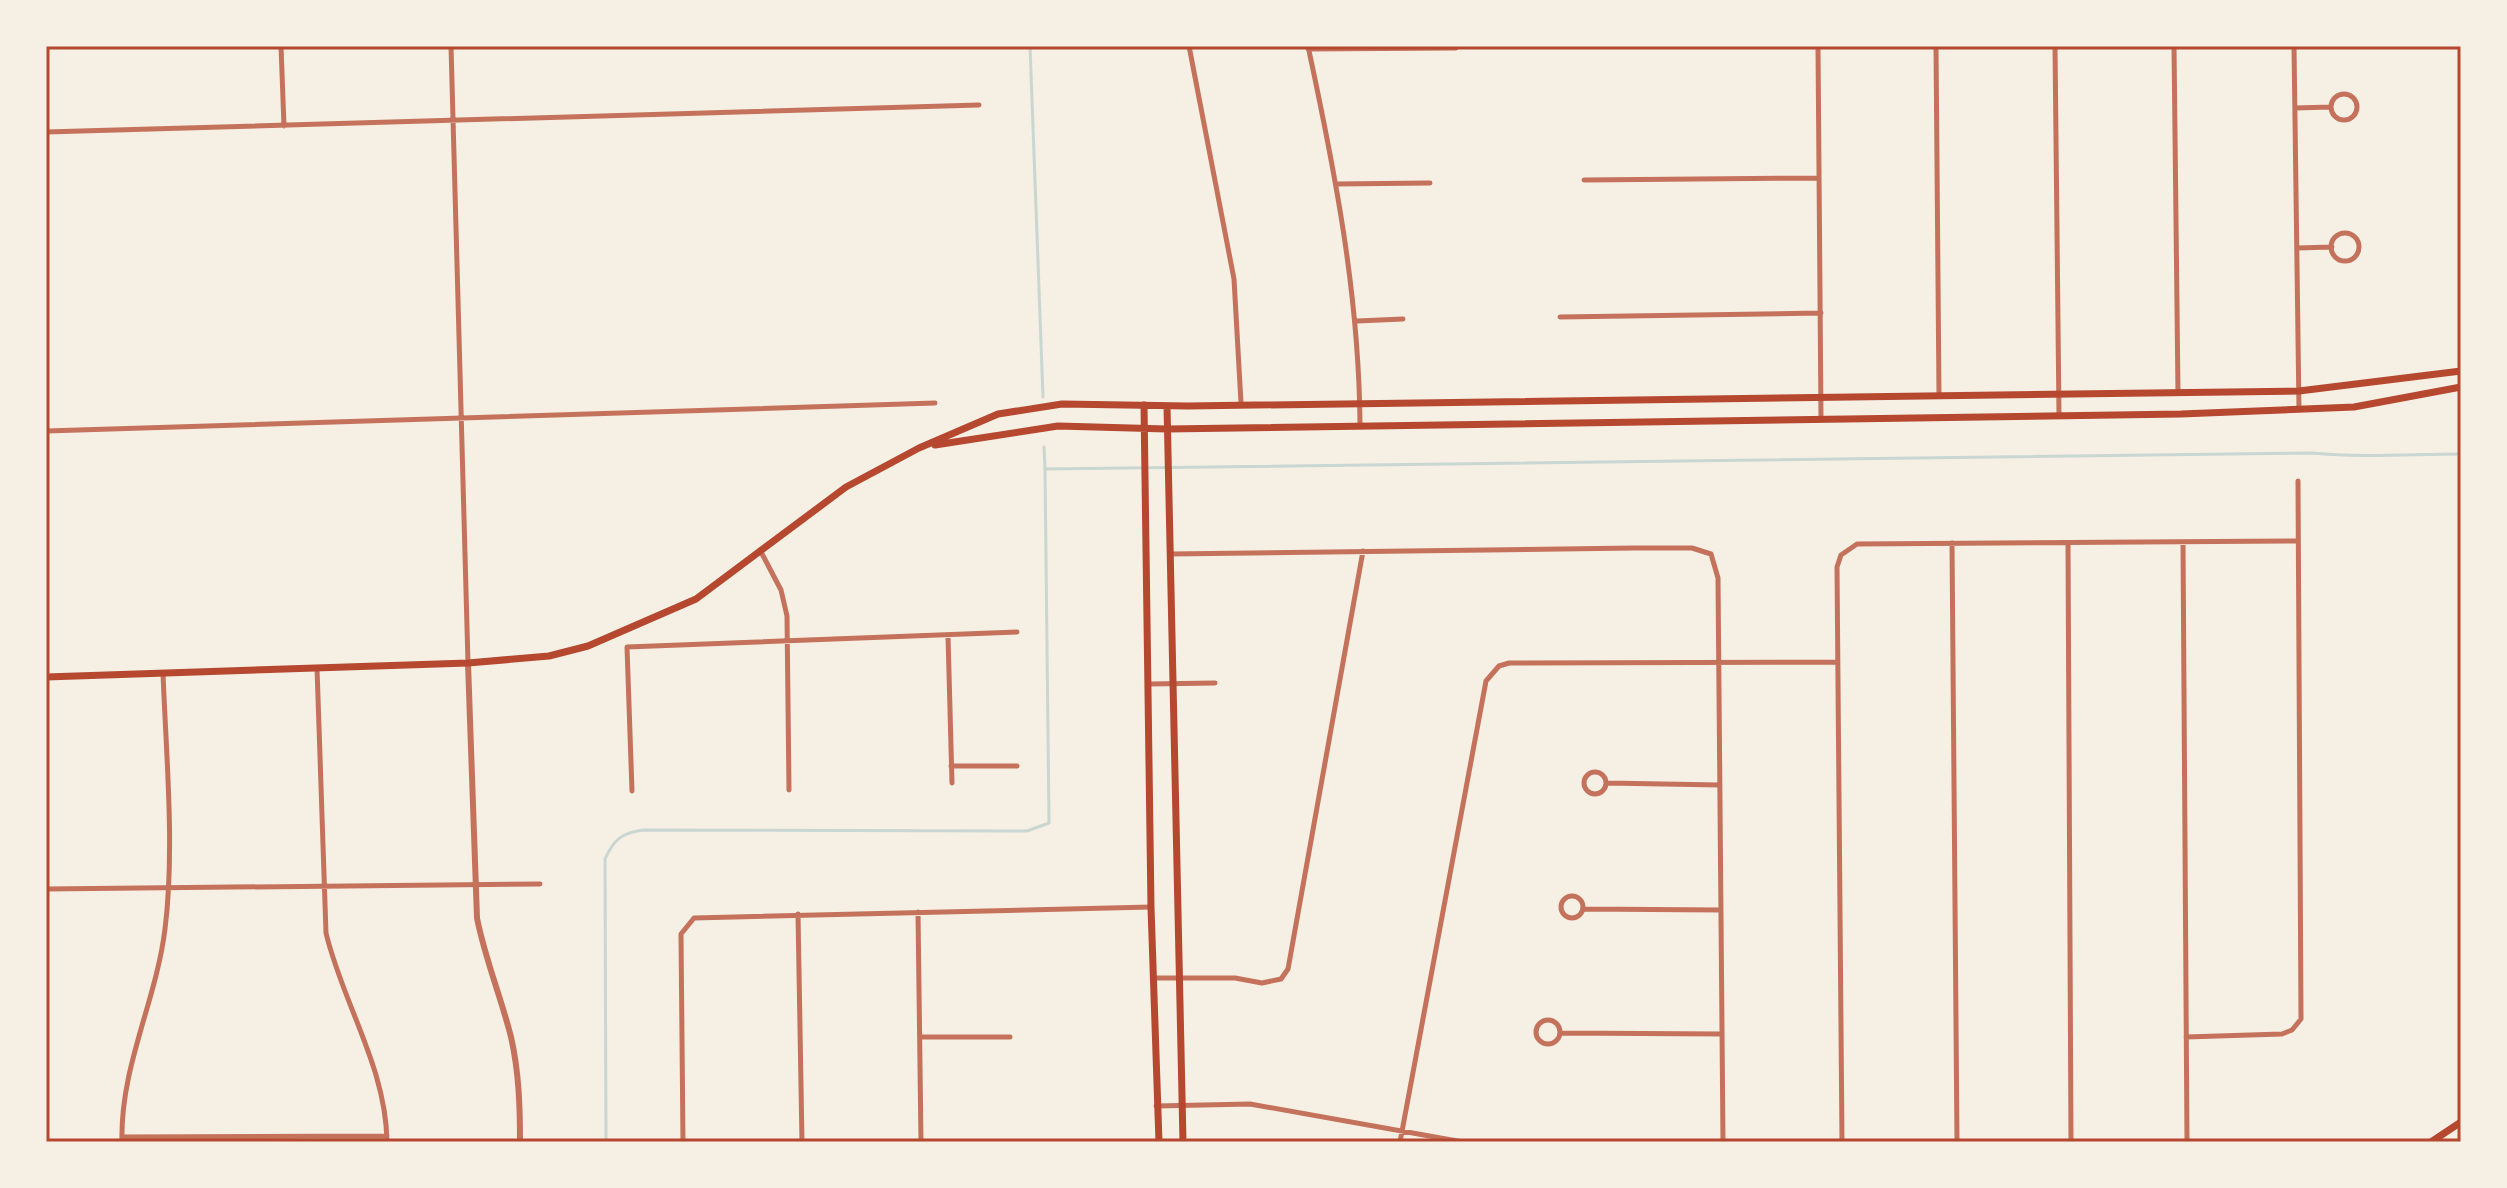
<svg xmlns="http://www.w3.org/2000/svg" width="2507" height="1188" viewBox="0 0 2507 1188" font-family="'Alegreya Sans',sans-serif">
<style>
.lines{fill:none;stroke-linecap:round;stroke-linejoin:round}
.stream{stroke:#c9d6d2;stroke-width:3}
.minor{stroke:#c5725c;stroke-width:5}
.tertiary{stroke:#c5725c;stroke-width:6}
.secondary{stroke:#b5482f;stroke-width:7}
.neatline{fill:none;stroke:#b5482f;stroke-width:3}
</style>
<rect width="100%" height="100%" fill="#f6efe4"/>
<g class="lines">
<path class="stream" d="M1030 46 1043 397
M1044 447 1045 469
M606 1142 605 859C614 839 622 833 643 830L1027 831 1049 823 1045 469 2313 453C2362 458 2412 454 2461 454"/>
<path class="minor" d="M281 46 284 126
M451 46 468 663
M1189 46 1234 279 1241 403
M1308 46C1335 172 1359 295 1360 424
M1818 46 1821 419
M1936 46 1939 395
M2055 46 2059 416
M2174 46 2178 393
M2294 46 2299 410
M1308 49 1456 48
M2331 107a13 13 0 1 1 26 0a13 13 0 1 1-26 0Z
M2295 108 2331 107
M46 132 979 105
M1584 180 1819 178
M1336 184 1430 183
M2331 247a14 14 0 1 1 28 0a14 14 0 1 1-28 0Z
M2297 248 2332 247
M1560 317 1821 313
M1357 321 1403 319
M46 431 935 403
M2183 542 2187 1142
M1952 543 1957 1142
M2068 543 2071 1142
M760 550 781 590 787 616 789 790
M1170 554 1635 548H1692L1711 554 1718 578 1723 1142
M948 636 952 783
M317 668 326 933C343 1004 386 1067 387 1142
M1149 684 1215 683
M951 766H1017
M1584 783a11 11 0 1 1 22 0a11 11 0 1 1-22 0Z
M1606 783 1720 785
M632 791 627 647 1017 632
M46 889 540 884
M1561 907a11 11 0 1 1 22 0a11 11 0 1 1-22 0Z
M1583 909 1721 910
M918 912 921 1142
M798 914 802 1142
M1154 978H1235L1262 983 1281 979 1288 969 1363 551
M1536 1032a12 12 0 1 1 24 0a12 12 0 1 1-24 0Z
M1560 1033 1722 1034
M920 1037H1010
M2186 1037 2282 1034 2292 1030 2301 1019 2298 481
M1156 1106 1250 1104 1463 1142
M122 1137 387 1136
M122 1142C120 1067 156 1002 165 929 175 849 166 754 163 673
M683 1142 681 934 694 918 1151 907
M1400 1142 1486 681 1499 666 1509 663 1837 662
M1842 1142 1837 567 1841 555 1857 544 2298 541"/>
<path class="tertiary" d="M468 663 477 918C485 959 501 997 511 1037 519 1072 520 1107 520 1142"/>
<path class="secondary" d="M1144 405 1151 907 1159 1142
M1167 406 1183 1142
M935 445 1058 426 1167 429 2181 414 2354 407 2461 387
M46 677 468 663 549 656 588 646 696 599 846 487 919 448 998 414 1062 404 1188 406 2299 391 2461 371
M2431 1142 2461 1122"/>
</g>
<rect width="2507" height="1188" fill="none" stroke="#f6efe4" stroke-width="96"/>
<rect x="48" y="48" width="2411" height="1092" class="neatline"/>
</svg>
